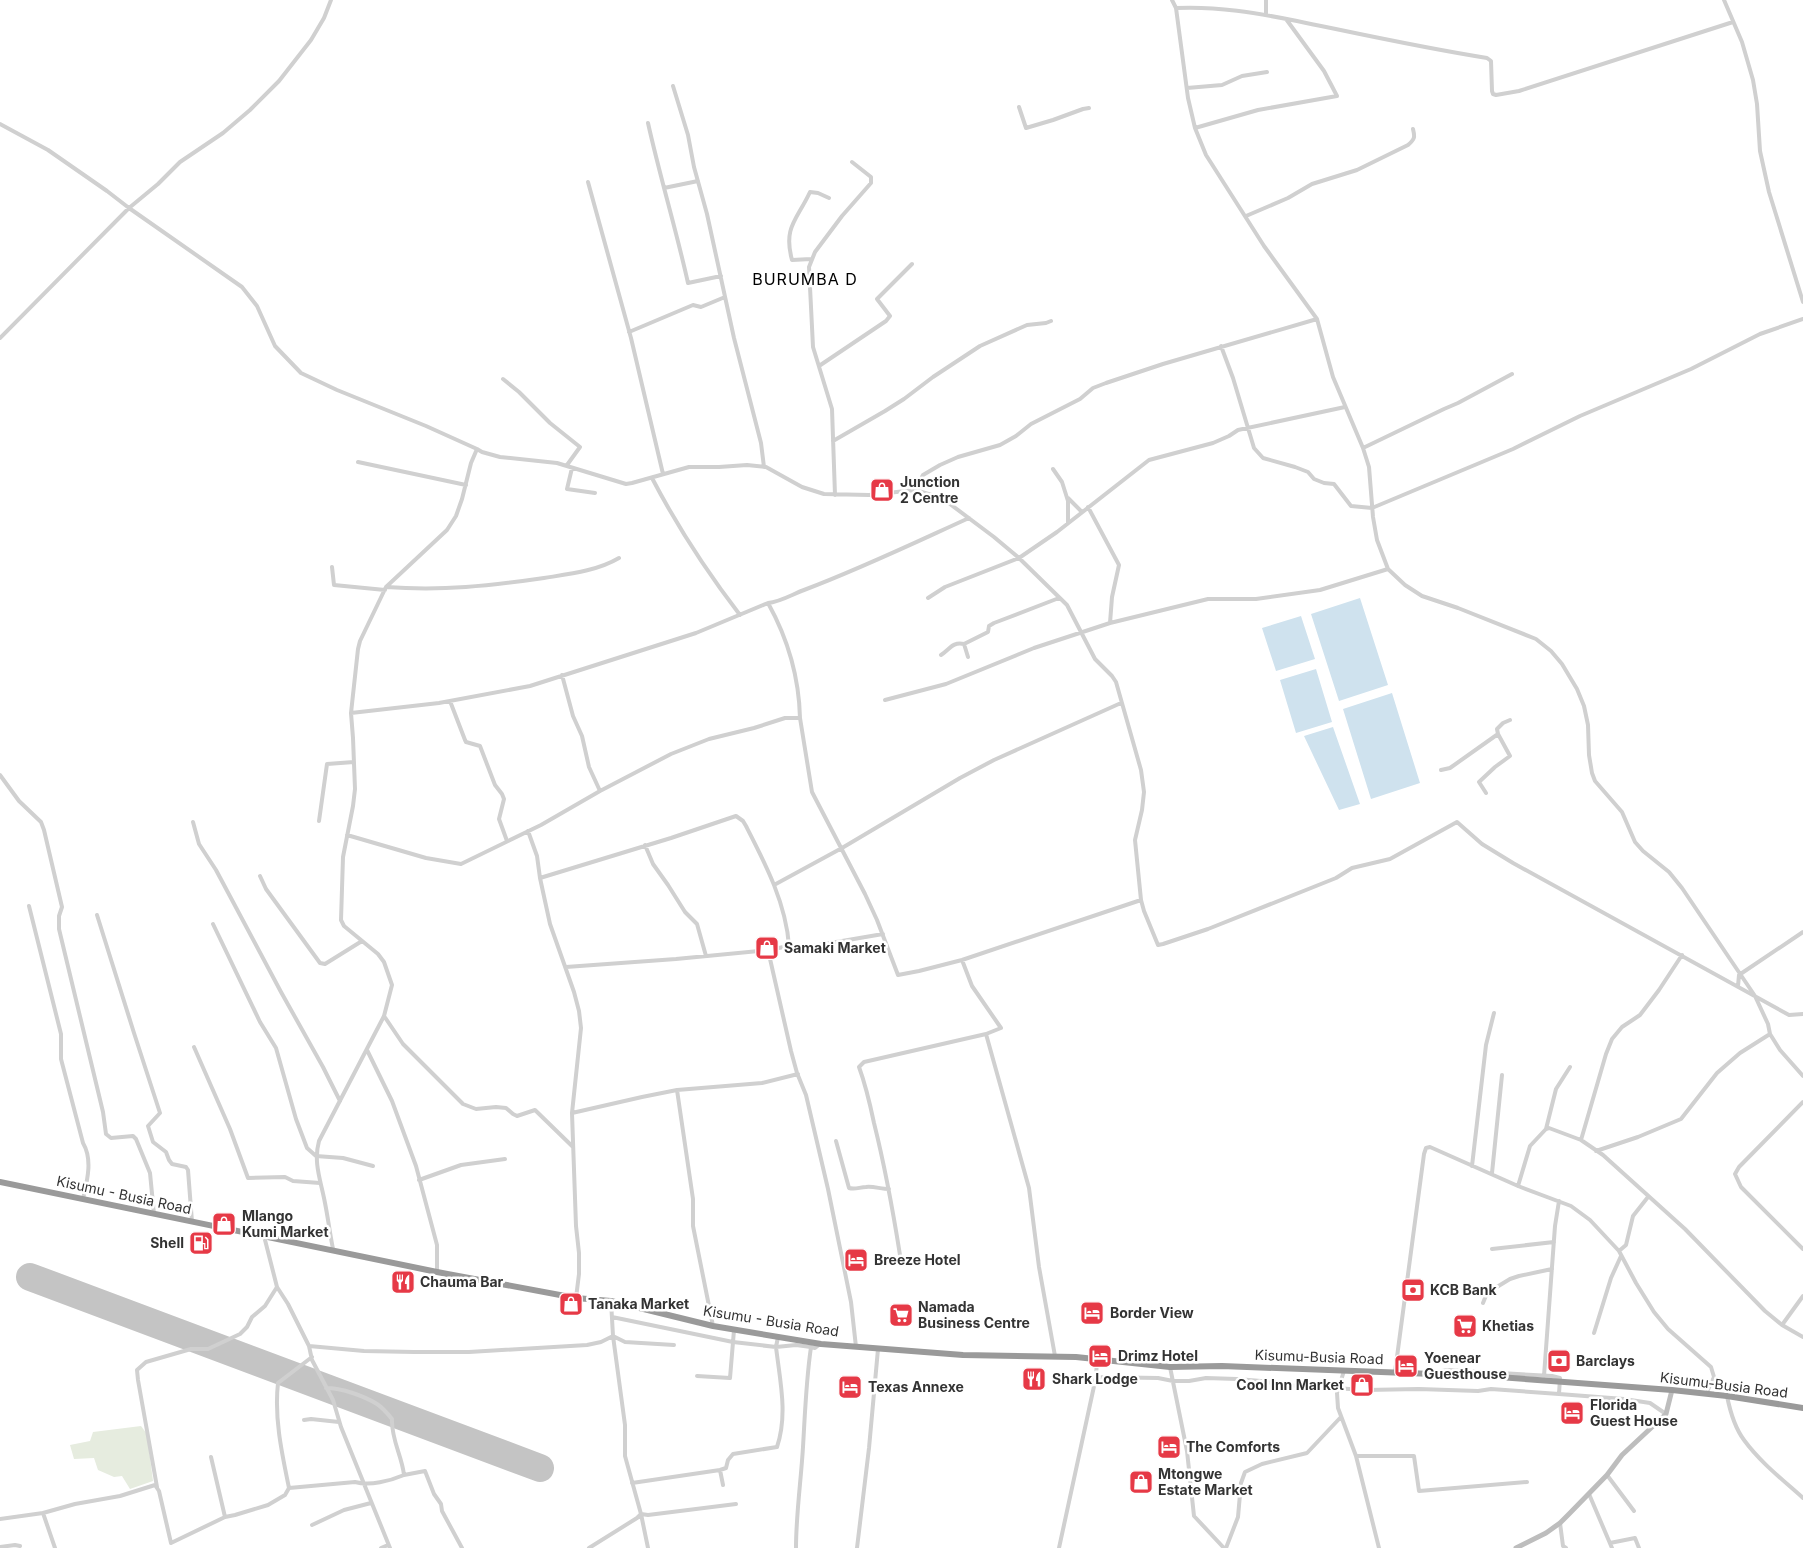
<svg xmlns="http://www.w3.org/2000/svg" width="1803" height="1548" viewBox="0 0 1803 1548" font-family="Inter,sans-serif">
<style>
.green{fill:#e6ecdf}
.water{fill:#cfe2ee}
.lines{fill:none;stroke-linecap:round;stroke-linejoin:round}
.runway{stroke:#c4c4c4;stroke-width:28}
.street{stroke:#d0d0d0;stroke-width:4}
.secondary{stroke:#bdbdbd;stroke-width:5}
.highway{stroke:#9a9a9a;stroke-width:6}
.labels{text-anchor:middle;stroke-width:5;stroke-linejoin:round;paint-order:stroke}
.poi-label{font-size:14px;font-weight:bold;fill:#333;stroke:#fff;text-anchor:start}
.street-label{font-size:14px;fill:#333;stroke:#fff}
.quarter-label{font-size:16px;letter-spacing:1px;fill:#000;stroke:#fff}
</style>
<rect width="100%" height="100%" fill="#fff"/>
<path class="green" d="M141 1426 147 1434 153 1481 130 1489 122 1476 114 1477 98 1470 94 1458 74 1459 70 1445 90 1441 93 1432Z"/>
<path class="water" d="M1360 598 1388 685 1339 701 1311 614Z
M1301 616 1315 659 1276 671 1262 628Z
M1316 669 1332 722 1296 733 1280 680Z
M1392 693 1420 783 1371 799 1343 709Z
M1333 727 1360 804 1339 810 1304 736Z"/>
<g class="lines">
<path class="runway" d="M30 1277 540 1468"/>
<path class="street" d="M1172 0 1176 8 1188 98 1195 128 1206 155 1264 246 1317 319 1333 377 1363 448 1369 467 1373 517 1377 540 1388 569 1405 585 1422 596 1458 608 1536 639 1551 651 1562 664 1577 689 1584 706 1588 725 1589 755 1592 773 1595 781 1622 812 1635 842 1643 851 1669 872 1682 888 1755 996 1768 1024 1770 1034 1780 1050 1803 1076
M1266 0V14
M1724 0 1742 42 1753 80 1757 104 1760 151 1769 192 1803 302
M1176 8C1217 6 1257 13 1297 21 1360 34 1423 48 1487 58L1491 61 1492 91 1493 94 1496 95 1519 91 1733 22
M673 86 688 135 694 167 707 214 734 338 761 443 764 467
M1187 88 1222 85 1242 76 1267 72
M1019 107 1026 128 1053 120 1083 109 1089 108
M648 123C660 177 676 229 688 283L721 276
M0 124 48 150 107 191 129 208 242 287 257 306 275 346 301 373 337 390 426 426 477 449
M1195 128 1258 110 1337 96 1324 71 1286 19
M588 182 631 338 663 474
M664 188 698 181
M1246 216 1288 198 1312 184 1357 170 1408 145C1415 139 1415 137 1413 129
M811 259 792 260C783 227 797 220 810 192L818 193 829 198
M629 332 693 305 701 307 725 297
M0 338 129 208 158 184 180 162 223 133 250 110 279 81 311 40 324 18 331 0
M1221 346 1233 378 1254 448 1263 458 1295 467 1308 472 1314 479 1324 483 1334 484 1351 506 1372 508 1513 449 1580 416 1691 369 1760 334 1803 319
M819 366 886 321 890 316 877 299 912 264
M503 379 519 392 550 423 580 447 567 465
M833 441 885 411 904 399 933 377 980 346 1027 325 1046 323 1051 321
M1363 448 1444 409 1458 403 1512 374
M358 462 466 485
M572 468 567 489 595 493
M1053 469 1062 482 1068 501V523
M652 478C677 526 707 572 740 615
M915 490 923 475 940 465 958 457 1000 445 1016 436 1031 424 1080 399 1093 388 1106 383 1163 364 1317 319
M835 495 832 409 813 347 809 267 815 252 842 216 871 183V177L852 162
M1068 498 1082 512
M1088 507 1119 565 1112 597 1110 623
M332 567 334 585 385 590
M386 587C443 591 489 586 544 578 569 574 597 571 619 558
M928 598 945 587 1019 558 1057 532 1149 460 1213 443 1229 436 1238 430 1345 407
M768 603C788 639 799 676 800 718
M941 655C949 650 953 641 964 644
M968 657 964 644 988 632 989 626 994 623 1059 598
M562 675 573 716 582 736 589 767 600 791
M885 700 946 684 1034 648 1110 623 1208 599H1256L1320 590 1388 569
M450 701 465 740 466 742 480 746 495 785 502 794 504 799 499 819 507 841
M351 713 439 703 530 686 696 633 768 603C780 602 793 594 804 590 860 569 914 543 969 518
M1441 770 1450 768 1498 734
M0 775 19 801 41 822 44 830 62 907 59 916V929L103 1112 106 1134 111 1138 133 1136 136 1139 150 1173 154 1214
M1486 793 1479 782 1495 767 1510 756 1498 734 1497 729 1503 723 1510 720
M319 821 327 764 354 762
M193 822 199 844 216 870 281 992 323 1067 340 1101
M528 831 537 856 540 878 671 838 736 816 743 821 746 826C765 863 786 903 789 946L798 948 807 947 883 934
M347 835 426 858 461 864 541 825 600 791 671 754 709 739 754 728 785 718H800L812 792 865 894 877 920 898 975 919 971 962 960 1141 900
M645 845 653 864 668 885 685 912 697 924 706 956
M260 876 266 889 320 963 325 964 362 941
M540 878 550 924 574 992 579 1011 581 1028 572 1113 576 1226 579 1253V1274L576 1298
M774 885 842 848 960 778 994 760 1121 703
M29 906 61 1034V1059L83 1143C93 1160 87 1181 83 1199
M97 915 134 1033 160 1113 148 1126 153 1142 166 1152 169 1160 172 1164 186 1167 188 1170 192 1222
M213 924 260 1022 276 1048 296 1119 307 1148 316 1156 343 1158 373 1166
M768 950 789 946
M566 967 676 959 768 950 791 1051 797 1073 806 1095 828 1189 851 1302 856 1347
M1738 986 1739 975 1803 932
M384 1016 403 1044 463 1104 476 1109 496 1107 506 1108 513 1114 517 1116 535 1110 572 1146
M986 1034 1029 1188 1039 1267 1055 1356
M194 1047 230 1129 248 1178 285 1177 293 1181 320 1183
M367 1050 392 1101 416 1166 437 1245V1272
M677 1090 693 1199V1226L713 1326
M1803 1102 1739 1167 1735 1174 1741 1187 1803 1249
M572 1113 642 1097 677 1090 762 1083 798 1074
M1546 1129 1556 1089 1570 1067
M1581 1140 1606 1054 1612 1039 1622 1027 1640 1015 1659 990 1682 955
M836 1141 849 1188C855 1190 860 1187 866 1187 873 1186 881 1189 889 1189
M1596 1151 1638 1137 1681 1119 1717 1073 1740 1053 1770 1034
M1472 1166 1486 1045 1494 1013
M1492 1173 1502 1075
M419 1180 461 1165 505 1159
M1518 1186 1530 1146 1546 1129 1549 1128 1581 1140 1603 1155 1685 1229 1765 1311 1782 1325 1803 1337
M264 1236 277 1287 288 1304 309 1346 312 1360 333 1400 341 1427 390 1548
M333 1249C330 1234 328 1218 325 1203 321 1181 313 1163 319 1141L384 1016 392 985 384 962 378 954 344 926 341 920 343 857 353 806 355 789 353 738 351 713 358 649 360 641 386 587 447 530 456 516 462 499 471 463 477 449 482 452 500 457 557 463 626 484 632 483 689 467H719L747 465 766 467 802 487 824 494 869 495 915 490 942 498 994 537 1019 558 1067 605 1095 659 1112 676 1116 682 1141 770 1144 792 1142 810 1135 840 1141 900 1144 911 1158 945 1163 944 1208 929 1336 878 1352 868 1390 859 1457 822 1482 844 1513 863 1789 1015 1803 1014
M1492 1249 1554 1242
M1619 1251 1626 1245 1633 1216 1648 1197
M900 1255C893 1211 885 1167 874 1123 870 1104 866 1086 859 1067L864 1062 986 1034 1001 1028 972 986 962 960
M1483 1303 1487 1293 1510 1279 1519 1276 1552 1269
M612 1317 733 1342 776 1347 796 1345 811 1347
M1782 1325 1803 1296
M1594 1333 1611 1278 1621 1256
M309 1346 364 1351 414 1352H469L587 1345 601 1342 613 1336 625 1342 674 1345
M1170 1367 1187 1451 1194 1516 1224 1548
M1344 1371 1337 1393 1338 1408 1356 1456 1379 1548
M1395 1372 1424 1154 1426 1148 1430 1147 1518 1186 1571 1206 1590 1220 1619 1251 1636 1283 1654 1312 1668 1329 1711 1367 1714 1377 1706 1394
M697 1376 730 1378 734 1330
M1544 1376 1555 1226 1559 1201
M1096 1377 1158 1378 1173 1381H1189L1206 1378 1237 1379 1261 1381 1284 1385 1366 1390 1419 1389 1478 1391 1491 1389 1559 1394 1560 1378 1552 1376 1448 1370 1442 1371 1441 1374
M1559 1394 1624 1399 1650 1403 1666 1414
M1727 1396C1730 1411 1735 1428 1744 1440 1760 1462 1783 1480 1803 1498
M304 1420 311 1419 339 1422
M1356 1456H1414L1419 1491 1527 1482
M211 1457 225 1517
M720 1470 723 1485
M404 1475 425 1471 434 1494 441 1504 442 1511 462 1548
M1607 1475 1634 1511
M632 1483 720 1470 726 1468 728 1460 733 1454 777 1447C788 1414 780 1381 776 1347L778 1337
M157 1487 138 1380 137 1370 146 1362 191 1349H208L240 1334 247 1327 252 1317 265 1306 277 1287
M289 1488C282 1454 274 1418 278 1383L312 1357
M1589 1494 1612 1548
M43 1513 75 1504 120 1496 155 1485 159 1491 171 1543 225 1517 235 1515 268 1505 285 1495 289 1488 355 1482C370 1486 390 1481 404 1475 402 1456 391 1439 392 1419 388 1414 383 1408 377 1404 364 1396 342 1388 326 1388
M0 1519 43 1513 55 1548
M1560 1523 1563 1546 1566 1548
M312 1525 344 1510 371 1503
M1610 1543 1635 1538 1639 1548
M0 1547 15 1545 20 1546
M381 1548 388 1545
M589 1548 637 1518 641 1514 625 1456V1425L613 1336 611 1301
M648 1548 641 1514 648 1515 736 1504
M796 1548C796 1514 801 1481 803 1447 805 1414 806 1381 811 1347L815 1348 820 1344
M857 1548 869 1448 878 1349
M1059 1548 1096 1377 1097 1360
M1226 1548 1238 1517 1241 1483 1245 1472 1262 1464 1307 1453 1340 1418"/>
<path class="secondary" d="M1516 1548 1546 1533 1560 1523 1569 1514 1607 1475 1622 1455 1666 1414 1672 1390"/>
<path class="highway" d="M0 1182 437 1272 576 1298 611 1301 713 1326 821 1344 963 1355 1076 1357 1170 1367 1222 1366 1485 1376 1672 1390 1727 1396 1803 1408"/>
</g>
<defs>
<g id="shop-square" transform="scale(1.25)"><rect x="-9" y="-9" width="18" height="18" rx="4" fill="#e63946" stroke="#fff"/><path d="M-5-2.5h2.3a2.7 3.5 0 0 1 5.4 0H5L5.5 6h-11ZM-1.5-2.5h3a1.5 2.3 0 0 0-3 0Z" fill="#fff"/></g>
<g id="fuel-square" transform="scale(1.25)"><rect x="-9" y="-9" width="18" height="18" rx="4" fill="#e63946" stroke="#fff"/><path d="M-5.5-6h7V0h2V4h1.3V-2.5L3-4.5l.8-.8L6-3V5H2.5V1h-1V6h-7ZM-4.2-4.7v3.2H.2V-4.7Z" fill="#fff"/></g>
<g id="hotel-square" transform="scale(1.25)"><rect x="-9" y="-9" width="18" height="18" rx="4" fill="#e63946" stroke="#fff"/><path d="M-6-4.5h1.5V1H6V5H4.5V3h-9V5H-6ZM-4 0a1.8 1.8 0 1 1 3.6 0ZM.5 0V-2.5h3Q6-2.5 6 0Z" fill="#fff"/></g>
<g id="restaurant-square" transform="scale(1.25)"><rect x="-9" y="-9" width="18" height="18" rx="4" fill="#e63946" stroke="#fff"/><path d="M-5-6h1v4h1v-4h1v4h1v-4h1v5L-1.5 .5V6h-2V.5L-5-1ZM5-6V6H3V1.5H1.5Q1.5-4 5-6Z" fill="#fff"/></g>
<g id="bank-square" transform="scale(1.25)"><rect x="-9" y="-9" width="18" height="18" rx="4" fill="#e63946" stroke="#fff"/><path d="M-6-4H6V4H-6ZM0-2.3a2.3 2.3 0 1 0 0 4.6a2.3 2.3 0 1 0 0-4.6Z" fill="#fff"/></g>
<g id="supermarket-square" transform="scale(1.25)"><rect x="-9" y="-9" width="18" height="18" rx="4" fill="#e63946" stroke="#fff"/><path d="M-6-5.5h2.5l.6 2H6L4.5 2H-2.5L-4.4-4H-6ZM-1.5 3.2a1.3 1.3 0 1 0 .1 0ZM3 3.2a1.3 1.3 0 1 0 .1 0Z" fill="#fff"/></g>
</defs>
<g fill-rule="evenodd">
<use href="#shop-square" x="882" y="490"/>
<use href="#shop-square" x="767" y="948"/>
<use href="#shop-square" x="224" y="1224"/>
<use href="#fuel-square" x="201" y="1243"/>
<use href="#hotel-square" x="856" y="1260"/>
<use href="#restaurant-square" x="403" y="1282"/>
<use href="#bank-square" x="1413" y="1290"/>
<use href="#shop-square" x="571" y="1304"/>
<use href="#hotel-square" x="1092" y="1313"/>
<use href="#supermarket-square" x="901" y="1315"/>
<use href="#supermarket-square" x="1465" y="1326"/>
<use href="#hotel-square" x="1100" y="1356"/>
<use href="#bank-square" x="1559" y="1361"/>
<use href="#hotel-square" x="1406" y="1366"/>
<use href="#restaurant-square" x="1034" y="1379"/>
<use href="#shop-square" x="1362" y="1385"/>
<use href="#hotel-square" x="850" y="1387"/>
<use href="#hotel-square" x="1572" y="1413"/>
<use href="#hotel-square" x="1169" y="1447"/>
<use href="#shop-square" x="1141" y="1482"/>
</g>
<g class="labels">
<g class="poi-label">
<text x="900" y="487">Junction<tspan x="900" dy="16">2 Centre</tspan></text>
<text x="784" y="953">Samaki Market</text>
<text x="242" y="1221">Mlango<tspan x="242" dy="16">Kumi Market</tspan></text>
<text x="184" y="1248" text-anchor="end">Shell</text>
<text x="874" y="1265">Breeze Hotel</text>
<text x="420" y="1287">Chauma Bar</text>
<text x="1430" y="1295">KCB Bank</text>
<text x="588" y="1309">Tanaka Market</text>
<text x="918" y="1312">Namada<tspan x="918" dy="16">Business Centre</tspan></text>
<text x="1110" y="1318">Border View</text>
<text x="1482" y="1331">Khetias</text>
<text x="1118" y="1361">Drimz Hotel</text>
<text x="1424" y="1363">Yoenear<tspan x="1424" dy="16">Guesthouse</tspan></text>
<text x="1576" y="1366">Barclays</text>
<text x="1052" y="1384">Shark Lodge</text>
<text x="1344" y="1390" text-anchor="end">Cool Inn Market</text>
<text x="868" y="1392">Texas Annexe</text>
<text x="1590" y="1410">Florida<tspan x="1590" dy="16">Guest House</tspan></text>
<text x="1186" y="1452">The Comforts</text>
<text x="1158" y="1479">Mtongwe<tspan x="1158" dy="16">Estate Market</tspan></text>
</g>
<g class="street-label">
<text transform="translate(124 1195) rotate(12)" y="5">Kisumu - Busia Road</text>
<text transform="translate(771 1321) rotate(9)" y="5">Kisumu - Busia Road</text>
<text transform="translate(1319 1357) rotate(2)" y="5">Kisumu-Busia Road</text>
<text transform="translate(1724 1385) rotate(7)" y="5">Kisumu-Busia Road</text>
</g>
<g class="quarter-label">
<text x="805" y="285">BURUMBA D</text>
</g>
</g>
</svg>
